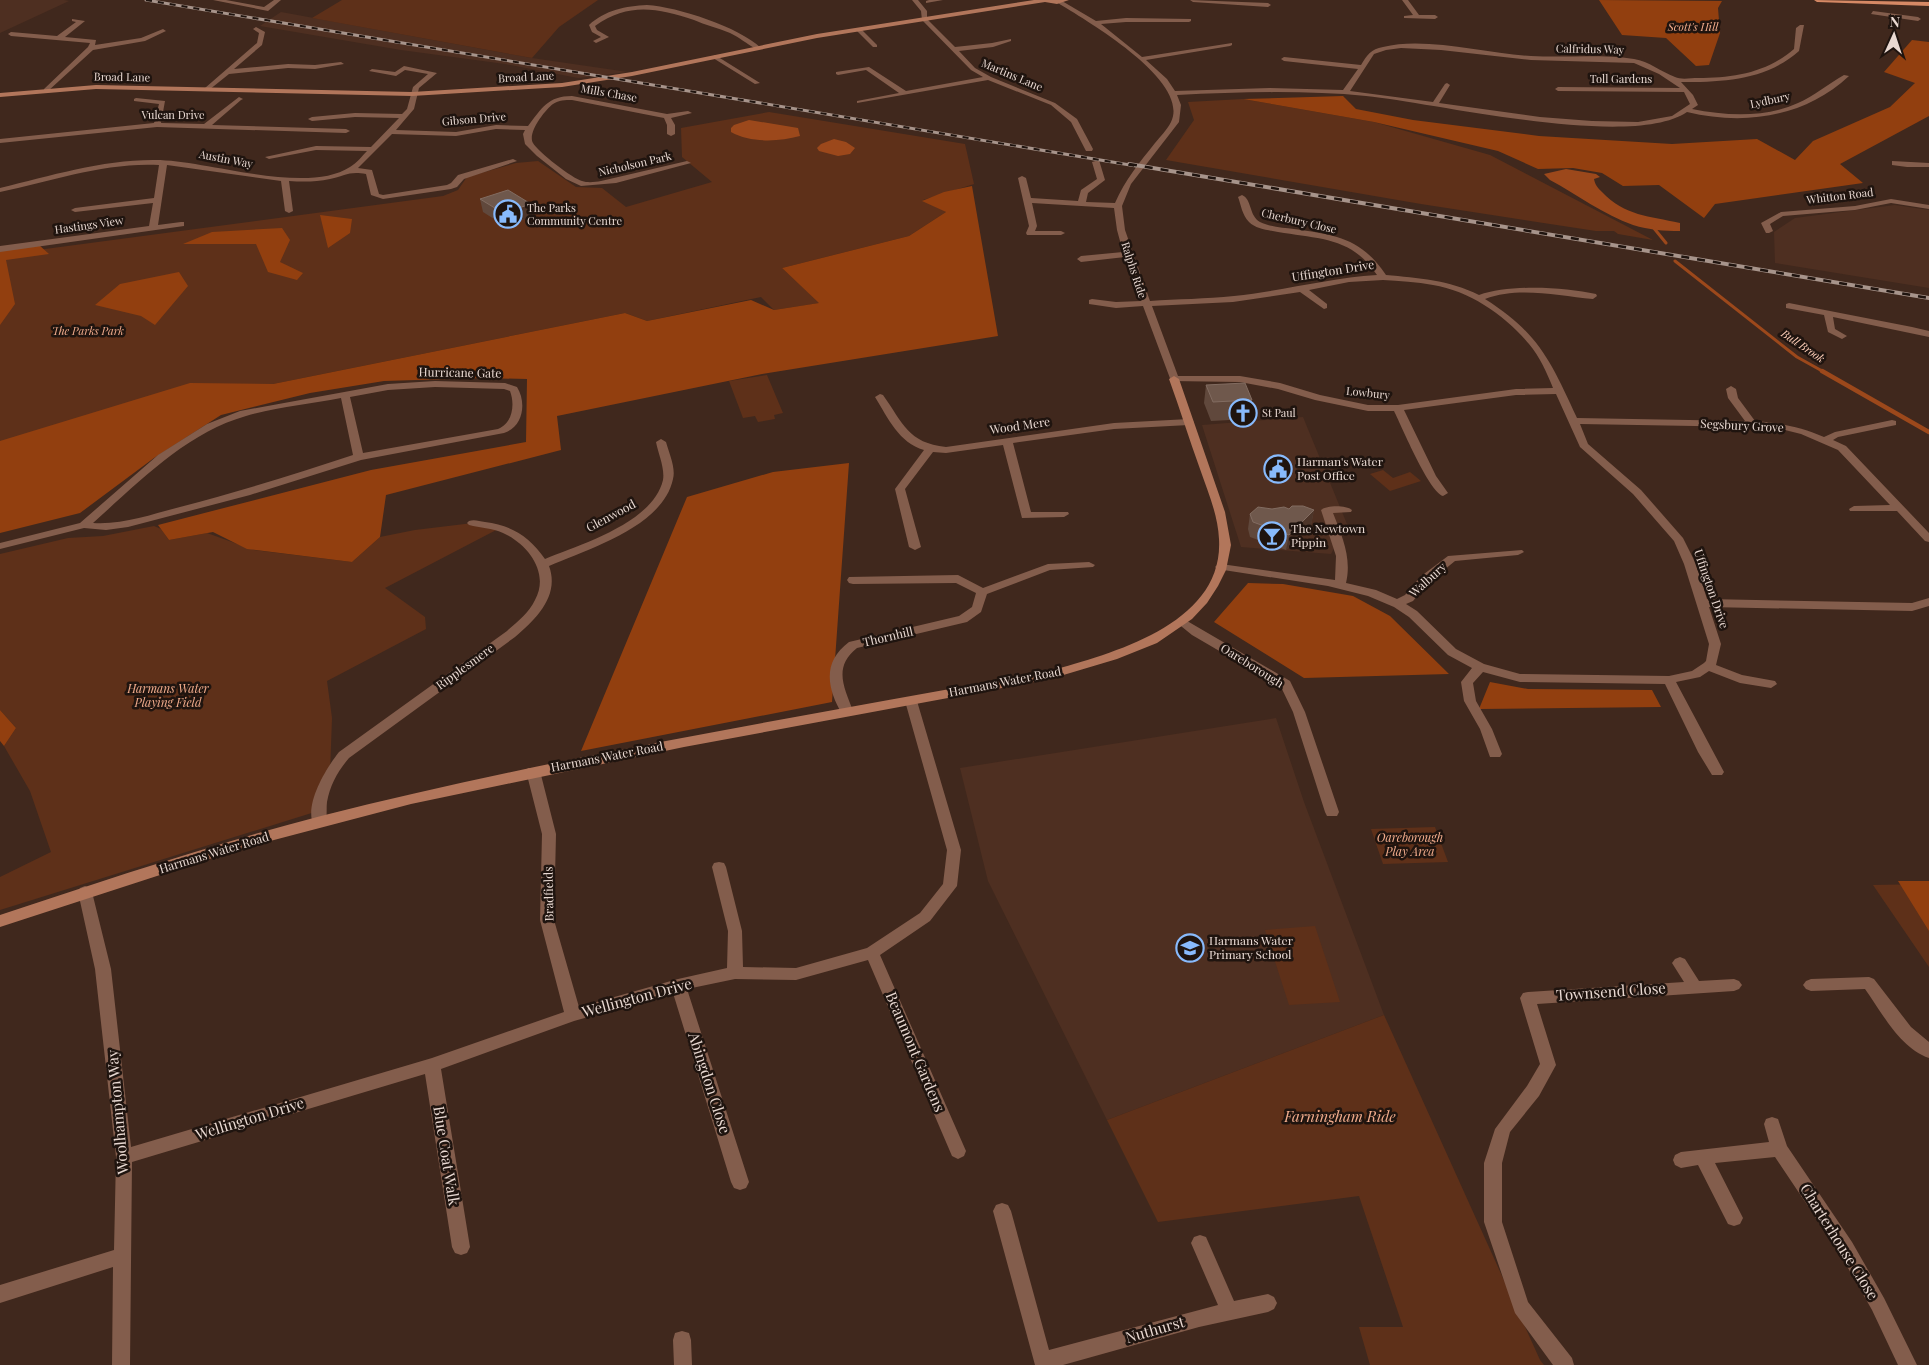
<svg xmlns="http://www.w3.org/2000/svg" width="1929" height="1365" viewBox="0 0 1929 1365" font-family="'Playfair Display',serif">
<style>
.built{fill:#4e2f21}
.green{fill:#5e3019}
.forest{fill:#923f0f}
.water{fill:#9c481b}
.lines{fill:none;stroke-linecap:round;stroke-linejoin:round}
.stream-far1{stroke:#9c481b;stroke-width:3}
.stream{stroke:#9c481b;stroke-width:4.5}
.street{fill:#835d4c;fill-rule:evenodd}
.secondary{fill:#b2765b;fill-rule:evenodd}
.primary{fill:#d68965;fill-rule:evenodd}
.rail-far1-casing{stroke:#a7948b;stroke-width:3}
.rail-casing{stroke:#a7948b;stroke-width:4}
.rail-far1{stroke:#1f140f;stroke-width:2;stroke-dasharray:6;stroke-linecap:butt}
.rail{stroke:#1f140f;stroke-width:2.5;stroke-dasharray:8;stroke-linecap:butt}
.wall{fill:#60483c}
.shaded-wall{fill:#4d3529}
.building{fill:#6f584c;stroke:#826c61}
.labels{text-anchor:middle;stroke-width:5;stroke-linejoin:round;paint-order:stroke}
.far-park-label{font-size:11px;font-style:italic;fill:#f2ac8c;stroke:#1f140f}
.far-street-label{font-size:11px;fill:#e9d9d2;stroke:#1f140f}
.far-poi-label{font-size:11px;fill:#e9d9d2;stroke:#1f140f;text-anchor:start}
.far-water-label{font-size:11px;font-style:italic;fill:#feceb8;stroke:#1f140f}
.street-label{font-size:12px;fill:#e9d9d2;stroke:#1f140f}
.poi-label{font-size:12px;fill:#e9d9d2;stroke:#1f140f;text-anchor:start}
.park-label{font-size:12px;font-style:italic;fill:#f2ac8c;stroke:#1f140f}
.near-street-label{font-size:15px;fill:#e9d9d2;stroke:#1f140f}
.near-park-label{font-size:15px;font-style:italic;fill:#f2ac8c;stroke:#1f140f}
</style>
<rect width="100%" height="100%" fill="#40281d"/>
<path class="built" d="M0 0H64L69 1 0 33Z
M281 12 532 58 628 72 578 78 505 64 401 50 260 26Z
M1895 205 1929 210V288L1775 263 1774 232 1795 218Z
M1303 417 1347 524 1331 554 1241 547 1202 425Z
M1276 718 1304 802 1384 1015 1107 1120 988 881 960 768Z"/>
<path class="green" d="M342 0H598L559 27 532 58 312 18Z
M1243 99 1374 122 1490 155 1653 240 1618 234 1614 231H1596L1421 204 1166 160 1194 120 1188 102Z
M769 112 965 144 974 184 923 200 946 212 909 236 782 268 820 303 774 310 761 297 647 321 625 313 273 384H220L0 445V255L443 196 458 190 467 177 516 163 538 161 576 187 602 188 626 207 712 182 682 157 681 128Z
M767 375 783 413 774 415 775 419 758 422 755 416 743 418 729 381Z
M1383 470 1393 478 1410 472 1421 481 1390 491 1370 474Z
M473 523 500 528 385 588 425 617 426 629 327 681 332 718 330 774 318 811 0 910V877L51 852 30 791 4 746 16 728 0 710V554L68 538 103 536 154 526 161 529 169 540 207 533 254 550 352 562 380 537 415 530Z
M1435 827 1448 862 1383 864 1371 829Z
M1929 884V967L1873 885Z
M1315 926 1340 1002 1289 1005 1265 930Z
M1384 1015 1540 1360 1544 1365H1370L1359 1327H1403L1359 1196 1158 1222 1107 1120Z"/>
<path class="forest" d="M1599 0 1722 1 1718 8 1720 33 1709 65 1696 66 1666 38 1622 35Z
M1912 40 1929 42V116L1840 164 1863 183 1715 204 1704 218 1659 185 1623 186 1602 173 1573 168 1538 169 1498 151 1374 122 1243 99 1343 96 1356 109 1413 120 1539 136 1672 144 1757 139 1795 160 1813 141 1890 107 1915 83 1884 72Z
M972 186 998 336 762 374 557 416 561 450 386 495 380 537 352 562 247 549 213 532 169 540 158 525 371 470 526 442 527 379 481 378 384 381 310 393 221 415 154 458 80 513 0 533V441L190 383 273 384 625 313 647 321 751 300 774 310 819 303 782 268 909 236 946 212 922 201 944 192Z
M320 215 352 219 350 233 328 248Z
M282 228 290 240 280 262 303 273 297 280 268 272 256 244H183L212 232Z
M39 245 49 254 6 260 15 304 0 325V251Z
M179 272 188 286 155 325 141 316 95 305 120 284Z
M849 463 832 702 581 751 687 497 773 472Z
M1248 583 1283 584 1353 596 1390 616 1449 674 1304 678 1214 622Z
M1490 682 1528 689 1652 690 1661 707 1479 709Z
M0 710 16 728 4 746 0 741Z
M1898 881H1929V931Z"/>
<path class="water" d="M749 120 798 128 800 136C778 142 751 143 731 132V128L734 125Z
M834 139 846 142 855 148 850 154 838 156 819 151 817 148 821 144Z
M1566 169 1596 174 1600 177 1594 179C1595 185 1598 188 1602 192 1625 216 1649 216 1680 223V231C1664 231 1649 230 1633 225 1604 215 1578 195 1550 180L1544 174Z"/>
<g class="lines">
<path class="stream-far1" d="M1653 227 1666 243
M1675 261 1797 357 1824 372"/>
<path class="stream" d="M1822 371 1929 432"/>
<path class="street" d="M213 0H226L264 7 274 0H281L268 11Z
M912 0H918L927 11V19L955 47 992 43 1011 39V41L993 47 959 51 975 68 991 77 1055 103 1077 119 1093 149 1092 151H1086L1071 122 1051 105 988 80 857 103V101L899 93 866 70 838 75 836 74V72L869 67 906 91 983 77 971 70 922 20 921 11Z
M929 0H943L926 3V1Z
M1190 0 1268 3 1271 5 1268 7 1193 2Z
M1402 0H1408L1419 15H1435L1438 17 1435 19 1404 18V16L1413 15Z
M1058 1H1062L1096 21 1126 18 1191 19V21L1189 22H1126L1101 24 1142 57 1232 43V45L1230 46 1146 60 1167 79 1175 91 1270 88 1343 90 1358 69 1284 61 1281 59 1284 57 1361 65C1367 55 1371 49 1383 47 1426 36 1487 54 1531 56 1565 58 1600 54 1634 59 1649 61 1661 72 1675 77 1681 80 1691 78 1698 78 1733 78 1766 73 1794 49L1796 28 1800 25H1804L1799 51C1766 80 1724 82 1681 82L1693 95 1698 105 1692 109C1727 116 1765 118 1798 103 1814 96 1828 84 1844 75L1849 76C1805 117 1745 126 1687 112 1631 150 1437 103 1366 96 1304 90 1240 92 1177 95L1181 105 1179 122 1131 184 1122 206 1125 230 1150 301C1177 299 1206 299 1234 296 1282 291 1329 278 1377 275 1352 237 1319 239 1278 232 1268 230 1256 229 1249 222 1242 215 1241 205 1238 197L1242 195C1252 199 1249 216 1260 222 1270 227 1283 228 1294 229 1336 235 1361 238 1386 275 1418 278 1449 280 1479 295 1510 284 1564 287 1596 294L1597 296 1593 299C1558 296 1519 286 1485 299 1539 333 1551 362 1577 418L1745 421 1728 398 1726 389 1731 386 1736 389 1738 398 1755 421C1780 423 1802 427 1824 437L1835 432 1892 420 1896 421V425L1838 437 1833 440 1846 446 1929 533V542L1925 541 1897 511H1850L1849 509 1854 506 1890 505 1838 450 1801 434 1781 429 1752 427 1580 424 1588 444 1641 490 1683 538 1696 564 1707 599 1912 603 1929 598V606L1912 611 1709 607 1721 644 1716 665 1742 675 1775 681 1777 684 1771 688 1740 683 1709 671 1700 677 1676 682 1724 772 1722 775H1712L1698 752 1665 684 1520 682 1483 672 1473 683 1476 701 1492 729 1502 754 1500 757H1490L1480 729 1464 701 1461 682 1472 668 1448 655 1409 617 1394 607 1368 596 1328 586 1217 569 1215 567 1217 565 1221 564 1335 580 1336 556 1321 510C1327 505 1346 505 1352 510L1351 512 1333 513C1342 536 1352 558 1346 583L1376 590 1397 599 1405 595 1420 577 1448 556 1522 550 1524 552 1518 555 1455 561 1428 583 1413 601 1406 604 1417 611 1456 649 1484 664 1520 674 1669 676 1692 671 1704 663 1706 661 1709 644 1684 564 1674 541 1633 494 1580 447 1556 394 1516 395 1404 410 1436 476 1448 493 1443 496C1429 492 1402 427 1394 411H1368L1315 400 1278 389 1240 382 1171 381 1143 306 1116 308 1089 304V300L1092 299 1116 302 1141 301 1125 257 1081 262 1077 259 1081 256 1123 252 1117 230 1114 208 1032 203 1037 226 1035 231H1061L1065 233 1061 235H1027L1026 233 1029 226 1018 178 1022 176 1026 178 1031 198 1078 201 1081 190 1097 179 1092 162 1099 160 1105 180 1088 193 1086 202 1115 203C1125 180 1139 163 1155 143 1160 137 1167 130 1171 122 1191 81 1087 21 1058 3ZM1401 48 1441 50 1531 60 1634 63 1659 74 1680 88 1558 87 1555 89 1558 91 1684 92 1690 104 1672 116 1638 122 1592 121 1540 117 1439 103 1450 85 1447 83 1445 84 1433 102 1350 91 1374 54 1386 50ZM1383 280C1399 281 1417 282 1433 285 1470 291 1506 316 1529 344 1540 357 1547 373 1553 388L1516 389 1398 405H1368L1320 395 1280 383 1240 376H1178L1152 306 1233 302 1300 292 1324 309 1327 308V304L1309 290 1349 282Z
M647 5C678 7 739 27 761 48L756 49C747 44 739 37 730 33 718 28 705 25 694 20 657 8 629 2 595 26L597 30 609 37 596 43 593 41 601 37 592 32 589 25C605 10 626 6 647 5Z
M1873 11 1918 17 1921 19 1918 21 1871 14Z
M72 19 85 21 65 37 96 40 95 45 141 38 163 29 166 31 145 41 93 50 48 91H44V89L88 47 90 43 11 36 8 34 11 32 57 36 76 22 72 21Z
M256 27 265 32 262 45 234 69 288 64 315 65 341 62 344 64 315 69 288 68 229 74 209 90H205V88L257 43 259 33 253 29Z
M857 29H861L877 45V47H873L857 31Z
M715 55 760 83 755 84 713 58 712 57Z
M404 66 437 73 419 88 414 109 396 130 456 132 496 125 528 126C542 108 548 96 572 96L667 114 688 111 692 113 671 118 675 125V134L671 136 667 134V125L664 118 572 100C565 100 559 100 553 104 545 110 527 133 533 143 537 151 573 179 582 181 588 183 595 182 601 181L687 161 691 163 616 183 581 186 566 179 537 156 525 144 523 134 525 130 496 129 456 136 392 134 358 168 372 170 379 194 383 195 447 185 451 183 458 175 513 159 517 161 464 179 457 187 451 189 383 199 371 195 366 174C348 171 346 176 330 179 316 182 303 182 289 181L293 211 289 213 285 211 281 181 167 165 158 225 181 222H184V226L0 252V246L149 226 153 203 75 212 71 210 75 208 154 198 159 165C106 162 52 181 0 192V188C50 176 101 160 153 160 205 159 305 196 350 167 357 163 362 156 367 151L316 150 269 159 265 157 316 146 371 147 399 118 355 117 312 121 308 119 312 117 355 113 402 114 407 109 413 87 428 74 405 70 396 76 369 71 372 69 395 72Z
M239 97 243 99 241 100 212 125 346 129 350 131 346 133 157 127 0 143V139L154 123 159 104 134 101V99L136 98 165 101 161 123 204 124Z
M1892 161 1929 163V167H1907L1892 165Z
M1891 199 1929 205V209L1891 203 1855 210 1783 216 1770 224 1773 231 1769 233H1766L1761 223 1781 212 1855 206Z
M1789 303 1912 327 1929 331V337L1833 317 1835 329 1847 336 1842 339 1828 332 1824 315 1786 308V304Z
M435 381 505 383 517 387C527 403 523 427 504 433L361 460 250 495 128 527 106 530 84 528 0 549V543L80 523 158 455 207 424 240 411 388 384ZM435 387 504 389 510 391C515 404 513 423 498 429L363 453 350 397 388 390ZM341 398 353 455C296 474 238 492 180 507 152 514 123 525 93 523 139 482 186 433 246 416 277 407 310 404 341 398Z
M880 394 883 395C903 423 908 443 946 447L1114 423 1189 419 1194 422 1189 425 1114 429 1013 443 1031 512H1068L1069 514 1064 517 1022 518 1003 445 946 453 933 452 905 489 921 547 915 550 909 547 895 489 924 450C899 443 888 418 875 397Z
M661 439 666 442C669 453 676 468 673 479 663 527 588 549 549 566 560 596 536 619 515 637L349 758C338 771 330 785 327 802 326 809 328 819 324 826H314C303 805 327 767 339 752L507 631C517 622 529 613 535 600 550 573 528 544 503 533 492 528 480 528 469 525L467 523 469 521C474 519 479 521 485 522 511 525 530 537 545 559 581 544 653 523 663 480 665 468 658 453 656 442Z
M1089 562 1095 565 1093 567 1050 570 987 594 981 612 967 622 857 648C833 667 844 687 853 711L852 714H842C827 688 822 662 849 642L959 616 972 607 976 593 956 583 853 584 849 583 847 580 849 577 958 575 983 588 1048 564Z
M1182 618 1290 681 1305 712 1339 812 1337 816H1327L1325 812 1293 712 1281 687 1192 635 1176 622Z
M911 697 917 701 961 850 957 886 930 921 880 955 966 1151 964 1156 958 1159 952 1156 868 960 796 980 735 979 687 989 749 1182 746 1188 740 1190 734 1188 731 1182 673 993 574 1021 441 1069 470 1247 467 1253 461 1255 455 1253 452 1247 425 1074 132 1162 130 1365H112L113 1267 0 1303V1285L114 1250 116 1157 95 969 78 892 80 888 85 886 90 888 92 892 111 969 131 1147 432 1058 564 1012 540 920 542 834 526 771 528 768H538L540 771 556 834 554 920 579 1007 678 979 727 968 728 931 712 867 714 863 719 862 724 863 726 867 742 931 743 967 796 968 867 948 920 913 943 884 947 850 905 701Z
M1680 957 1685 959 1699 981 1734 979 1739 981 1742 985 1739 989 1734 991 1537 1004 1556 1065 1539 1096 1510 1132 1502 1163V1222L1528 1302 1572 1358 1574 1365H1553L1515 1313 1484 1222V1163L1495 1129 1527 1086 1540 1064 1520 998 1523 993 1528 992 1684 982 1672 963 1675 959Z
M1869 977 1874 979 1911 1027 1929 1042V1058C1900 1048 1882 1013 1865 989L1811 991 1806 989 1803 985 1806 981 1811 979Z
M1772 1117 1778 1119 1787 1146 1852 1242 1884 1298 1917 1365H1898L1872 1310 1840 1254 1775 1157 1715 1163 1743 1218 1740 1224 1734 1226 1728 1224 1698 1165 1681 1168 1675 1165 1673 1160 1675 1155 1681 1152 1769 1142 1764 1124 1766 1119Z
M1002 1203 1008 1205 1011 1211 1049 1350 1218 1305 1191 1243 1194 1237 1200 1235 1206 1237 1234 1301 1268 1294 1274 1297 1277 1303 1274 1309 1268 1312 1199 1327 1063 1365H1035L993 1211 996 1205Z
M682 1331 689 1333 691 1340 692 1365H674L673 1340 675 1333Z"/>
<path class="secondary" d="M1034 0H1069L1057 4 1045 2 817 38 632 76 562 87 412 96 96 89 0 97V93L96 85 412 92 562 83 632 72 817 34Z
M1174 376 1179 379 1225 512 1231 545 1226 570 1218 586 1207 603 1192 619 1157 643 1117 659 1050 679 684 747 411 804 240 849 0 927V915C106 880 213 844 321 816 561 755 806 716 1050 671 1113 653 1224 624 1219 539 1218 515 1208 492 1200 469 1189 439 1180 409 1169 379Z"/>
<path class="primary" d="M1814 0 1929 2V6L1817 2Z"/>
<g class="rail-far1-casing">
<path id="rail-far1" d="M146 0 1136 166"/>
</g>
<g class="rail-casing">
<path id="rail" d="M1129 164 1929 298"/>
</g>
<use href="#rail-far1" class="rail-far1"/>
<use href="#rail" class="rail"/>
</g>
<path class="wall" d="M480 199 531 204 533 216 505 226 483 212Z
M1206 385 1252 400 1249 419 1211 421 1204 403Z
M1272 509H1289L1314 510 1311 525 1286 550 1250 537 1248 529 1250 514Z"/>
<path class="shaded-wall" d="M531 204 533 216 505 226 503 213Z
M1314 510 1311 525 1286 550 1289 535Z"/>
<path class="building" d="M508 190 531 204 503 213 480 199Z
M1245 383 1252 400 1213 402 1206 385Z
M1292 506H1303L1314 510 1289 535 1253 522 1250 514 1258 507 1272 509 1284 507 1289 509Z"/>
<defs>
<g id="civic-ring" transform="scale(1.4375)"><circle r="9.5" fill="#1f140f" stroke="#88bafc" stroke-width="1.5"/><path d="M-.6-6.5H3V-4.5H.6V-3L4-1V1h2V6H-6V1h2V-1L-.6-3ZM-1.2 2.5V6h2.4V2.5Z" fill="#88bafc"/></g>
<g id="church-ring" transform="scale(1.4375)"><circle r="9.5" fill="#1f140f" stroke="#88bafc" stroke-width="1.5"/><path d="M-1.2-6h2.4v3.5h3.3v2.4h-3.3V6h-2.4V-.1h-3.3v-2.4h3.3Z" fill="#88bafc"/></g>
<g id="bar-ring" transform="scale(1.4375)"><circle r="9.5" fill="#1f140f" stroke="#88bafc" stroke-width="1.5"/><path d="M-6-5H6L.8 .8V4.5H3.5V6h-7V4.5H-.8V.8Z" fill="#88bafc"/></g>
<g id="school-ring" transform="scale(1.4375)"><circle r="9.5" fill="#1f140f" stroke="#88bafc" stroke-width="1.5"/><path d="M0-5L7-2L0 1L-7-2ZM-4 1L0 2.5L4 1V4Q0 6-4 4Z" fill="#88bafc"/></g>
</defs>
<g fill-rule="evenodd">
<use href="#civic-ring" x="508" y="214"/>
<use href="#church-ring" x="1243" y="413"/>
<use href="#civic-ring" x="1278" y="469"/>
<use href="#bar-ring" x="1272" y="536"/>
<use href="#school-ring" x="1190" y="948"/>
</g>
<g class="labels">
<g class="far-park-label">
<text x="1693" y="31">Scott's Hill</text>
<text x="88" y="335">The Parks Park</text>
</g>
<g class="far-street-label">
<text transform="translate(1590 49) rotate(1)" y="4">Calfridus Way</text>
<text transform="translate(1012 75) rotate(23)" y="4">Martins Lane</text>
<text transform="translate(122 77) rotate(1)" y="4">Broad Lane</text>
<text transform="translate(526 77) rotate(-3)" y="4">Broad Lane</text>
<text x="1621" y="83">Toll Gardens</text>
<text transform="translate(609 93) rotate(10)" y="4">Mills Chase</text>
<text transform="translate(1770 100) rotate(-12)" y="4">Lydbury</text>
<text x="173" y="119">Vulcan Drive</text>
<text transform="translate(474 119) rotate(-5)" y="4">Gibson Drive</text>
<text transform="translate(226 159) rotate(11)" y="4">Austin Way</text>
<text transform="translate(635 164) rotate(-13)" y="4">Nicholson Park</text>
<text transform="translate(1840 196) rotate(-7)" y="4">Whitton Road</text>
<text transform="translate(1299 221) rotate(13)" y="4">Cherbury Close</text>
<text transform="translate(89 225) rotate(-8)" y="4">Hastings View</text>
<text transform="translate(1134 270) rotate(72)" y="4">Ralphs Ride</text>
<text transform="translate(1368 393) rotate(6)" y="4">Lowbury</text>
</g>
<g class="far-poi-label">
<text x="527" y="212">The Parks<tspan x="527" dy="13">Community Centre</tspan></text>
<text x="1262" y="417">St Paul</text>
</g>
<g class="far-water-label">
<text transform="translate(1803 346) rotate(34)" y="4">Bull Brook</text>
</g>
<g class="street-label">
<text transform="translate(1333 271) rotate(-9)" y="4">Uffington Drive</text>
<text transform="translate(460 373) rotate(1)" y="4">Hurricane Gate</text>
<text transform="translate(1020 426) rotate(-8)" y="4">Wood Mere</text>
<text transform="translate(1742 426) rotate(3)" y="4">Segsbury Grove</text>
<text transform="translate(611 516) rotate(-28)" y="4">Glenwood</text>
<text transform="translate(1428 580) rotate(-42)" y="4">Walbury</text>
<text transform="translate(1711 589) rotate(71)" y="4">Uffington Drive</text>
<text transform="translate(888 637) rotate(-13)" y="4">Thornhill</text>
<text transform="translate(1252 666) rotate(32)" y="4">Oareborough</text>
<text transform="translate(465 667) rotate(-36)" y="4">Ripplesmere</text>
<text transform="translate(1005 682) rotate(-11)" y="4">Harmans Water Road</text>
<text transform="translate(607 757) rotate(-11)" y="4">Harmans Water Road</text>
<text transform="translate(214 853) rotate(-17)" y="4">Harmans Water Road</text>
<text transform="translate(549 894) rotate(-91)" y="4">Bradfields</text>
</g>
<g class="poi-label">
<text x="1297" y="466">Harman's Water<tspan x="1297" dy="14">Post Office</tspan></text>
<text x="1291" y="533">The Newtown<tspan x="1291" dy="14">Pippin</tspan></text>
<text x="1209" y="945">Harmans Water<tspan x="1209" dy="14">Primary School</tspan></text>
</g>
<g class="park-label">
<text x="168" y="693">Harmans Water<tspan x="168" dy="14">Playing Field</tspan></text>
<text x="1410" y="842">Oareborough<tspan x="1410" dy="14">Play Area</tspan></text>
</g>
<g class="near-street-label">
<text transform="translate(1611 992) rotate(-4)" y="5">Townsend Close</text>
<text transform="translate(637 998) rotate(-15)" y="5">Wellington Drive</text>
<text transform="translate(915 1052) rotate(67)" y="5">Beaumont Gardens</text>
<text transform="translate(709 1083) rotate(72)" y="5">Abingdon Close</text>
<text transform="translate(118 1112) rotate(-95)" y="5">Woolhampton Way</text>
<text transform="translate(250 1119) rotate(-17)" y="5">Wellington Drive</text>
<text transform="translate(446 1156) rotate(81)" y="5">Blue Coat Walk</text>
<text transform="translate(1839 1242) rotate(58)" y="5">Charterhouse Close</text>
<text transform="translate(1155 1330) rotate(-16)" y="5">Nuthurst</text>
</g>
<g class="near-park-label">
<text x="1340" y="1122">Farningham Ride</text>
</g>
</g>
<g transform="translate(1894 35) rotate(3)" stroke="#1f140f" stroke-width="4" paint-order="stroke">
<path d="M0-4L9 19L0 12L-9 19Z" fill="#e9d9d2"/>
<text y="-8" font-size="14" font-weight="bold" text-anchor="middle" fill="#e9d9d2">N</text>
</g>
</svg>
